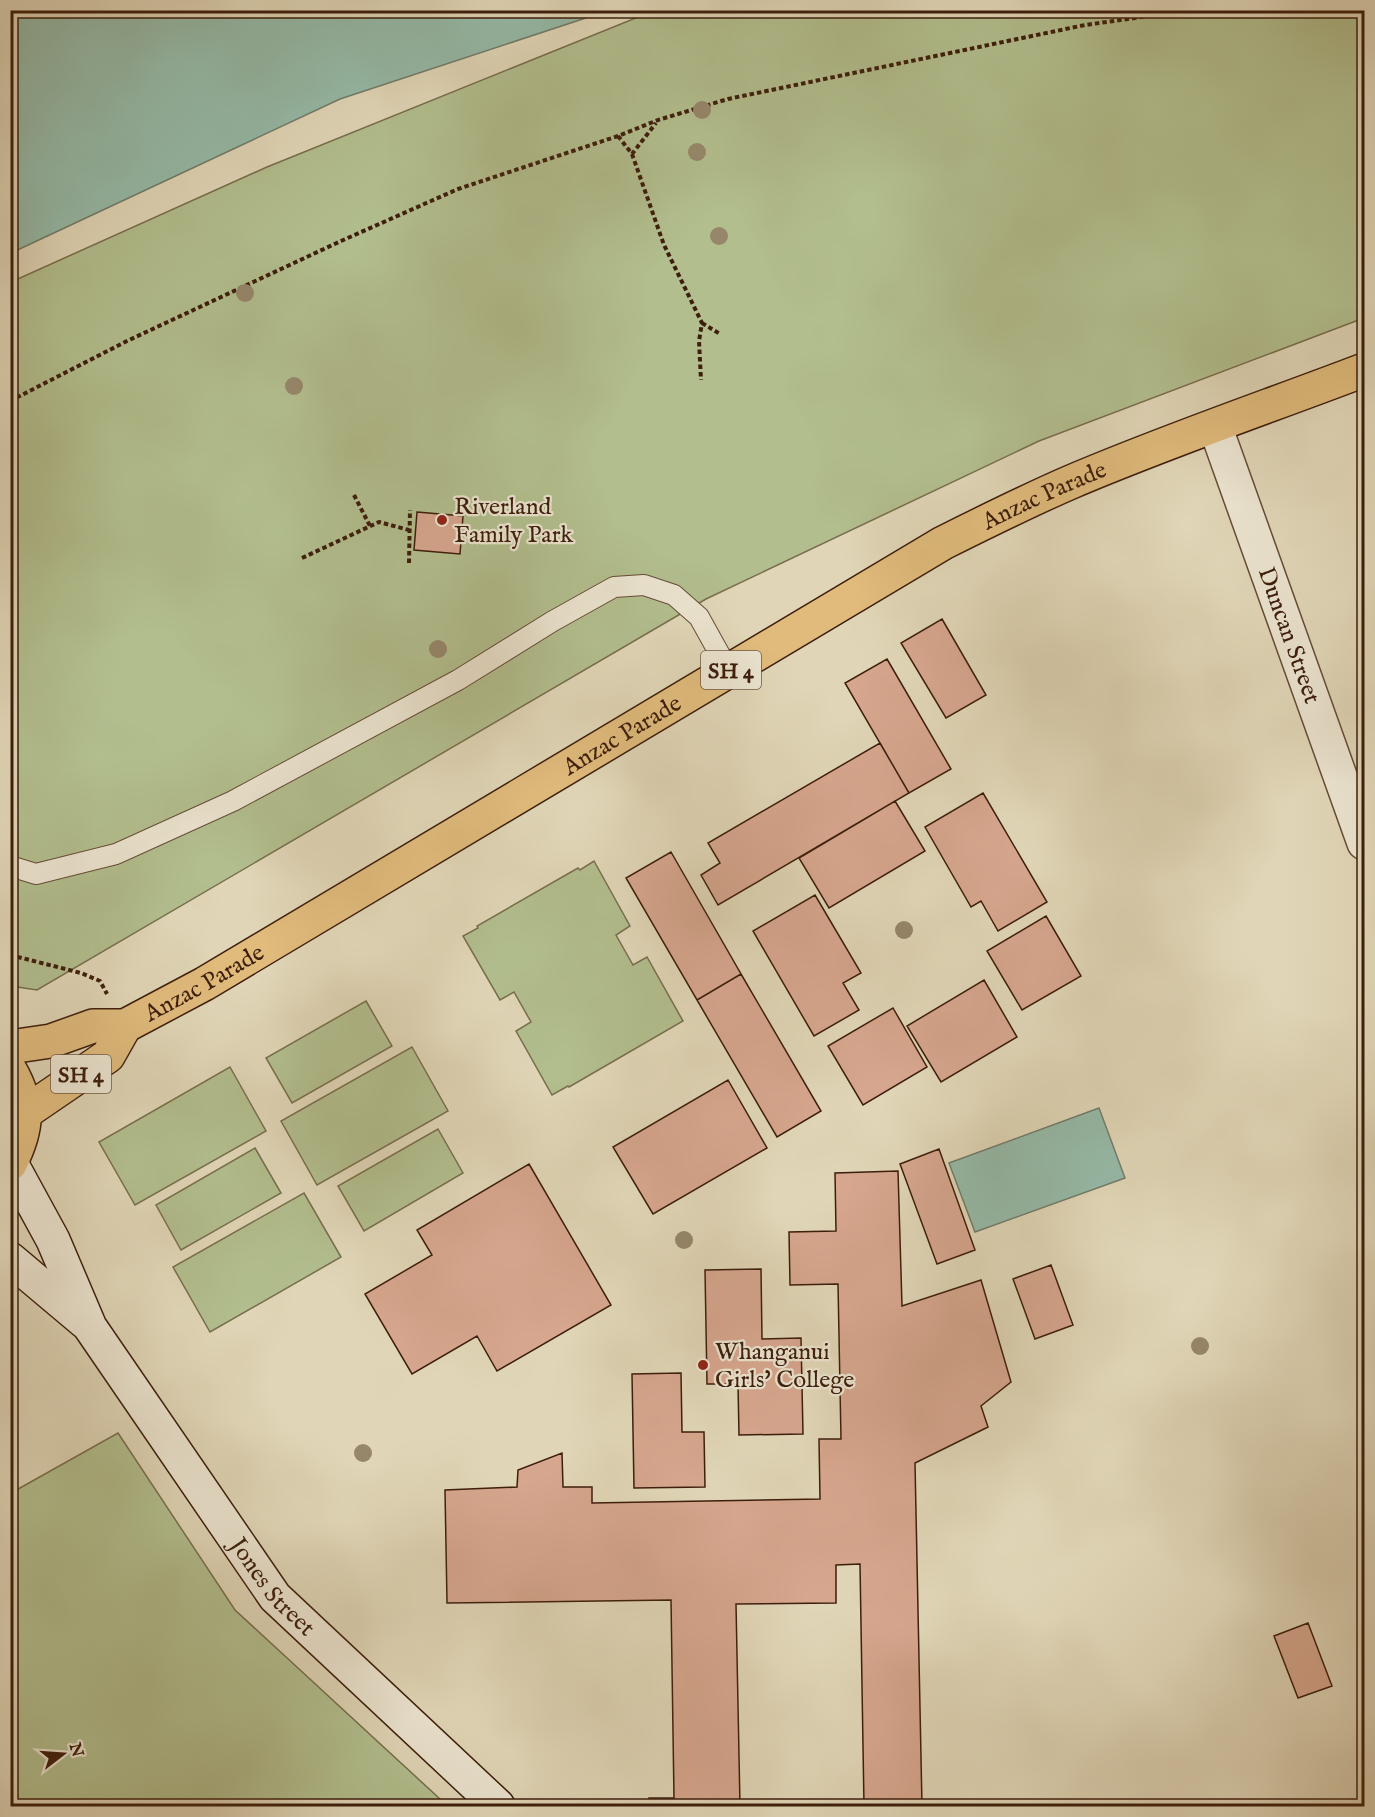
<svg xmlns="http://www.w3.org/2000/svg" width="1375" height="1817" viewBox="0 0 1375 1817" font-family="'IM FELL English',serif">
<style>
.green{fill:#b2be8e;stroke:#786e4d;stroke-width:1.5}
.water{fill:#95baa8;stroke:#727c6a;stroke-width:1.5}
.building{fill:#d6a68e;stroke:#3d1e0c;stroke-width:1.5}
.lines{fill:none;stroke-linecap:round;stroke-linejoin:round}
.lane-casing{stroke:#664c37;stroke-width:22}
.street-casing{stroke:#664c37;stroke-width:36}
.secondary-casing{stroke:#3d1e0c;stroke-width:36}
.primary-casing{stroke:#3d1e0c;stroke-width:36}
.path{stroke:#3d1e0c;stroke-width:4;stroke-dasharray:4.5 3;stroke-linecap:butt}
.lane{stroke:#ebe4d0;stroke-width:20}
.street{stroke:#ebe4d0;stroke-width:33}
.secondary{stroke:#ebe4d0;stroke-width:33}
.primary{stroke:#e0bb7c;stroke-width:33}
.tree{fill:#96876b}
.poi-dot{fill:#8f2418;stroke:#ebe4d0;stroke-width:2}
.labels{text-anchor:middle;stroke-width:4.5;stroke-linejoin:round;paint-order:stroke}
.shield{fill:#ebe4d0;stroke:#715947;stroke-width:1.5}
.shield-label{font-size:22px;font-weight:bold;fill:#3d1e0c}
.street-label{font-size:24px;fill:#3d1e0c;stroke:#ebe4d0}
.poi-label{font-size:24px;fill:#3d1e0c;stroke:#ebe4d0;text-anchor:start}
</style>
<rect width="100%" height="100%" fill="#e0d6b7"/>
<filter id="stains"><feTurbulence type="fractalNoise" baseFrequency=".00333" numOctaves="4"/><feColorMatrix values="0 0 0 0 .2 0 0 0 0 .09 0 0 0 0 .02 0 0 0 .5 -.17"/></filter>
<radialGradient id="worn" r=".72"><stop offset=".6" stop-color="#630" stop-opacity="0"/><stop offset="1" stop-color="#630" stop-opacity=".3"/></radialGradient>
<path class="green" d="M653 11H1364V318L1039 441 706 599 37 990 11 986V282L267 167Z
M594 861 630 926 616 935 633 965 647 957 683 1021 569 1087 568 1086 552 1095 516 1031 531 1022 514 992 500 1000 463 936 478 928 477 926 578 868 580 870Z
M366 1001 392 1046 292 1103 266 1058Z
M412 1047 448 1111 317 1185 281 1121Z
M230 1067 266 1131 135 1205 99 1142Z
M438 1129 463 1173 364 1231 338 1186Z
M255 1148 281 1193 181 1250 156 1205Z
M304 1193 341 1257 210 1332 173 1267Z
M118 1433 235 1610 440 1799 433 1806H11V1493Z"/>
<path class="water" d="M10 11 11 10 607 11 340 99 11 253Z
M1099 1108 1125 1178 975 1232 949 1163Z"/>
<path class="building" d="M417 512 463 516 460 554 414 550Z
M942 619 986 695 946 718 901 643Z
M887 659 951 769 909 793 845 683Z
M880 743 909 793 718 905 701 875 720 863 708 843Z
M983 793 1047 902 998 931 981 901 971 907 925 827Z
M895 801 925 851 829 908 799 858Z
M671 852 741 974 697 1000 626 878Z
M815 895 861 973 843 983 859 1010 814 1036 753 931Z
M1046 916 1081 976 1022 1010 987 951Z
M741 974 821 1111 777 1137 697 1000Z
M984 980 1017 1037 941 1082 907 1026Z
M893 1008 927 1067 863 1105 828 1046Z
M728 1080 767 1148 653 1214 613 1147Z
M939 1149 975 1250 937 1264 900 1164Z
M529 1164 611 1305 497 1371 477 1336 412 1374 365 1294 432 1255 417 1230Z
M898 1171 902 1306 981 1280 1011 1382 981 1406 988 1427 915 1463 922 1806H864L860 1564 836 1565V1603L736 1604 740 1806H649V1798H674L671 1600 447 1603 445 1490 517 1487 518 1470 562 1453 563 1487H592V1503L820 1499 819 1439H841L838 1284 790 1285 789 1232 836 1231 835 1173Z
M1051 1265 1073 1325 1035 1339 1013 1279Z
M761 1269 762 1339 801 1338 803 1434 739 1435 738 1384H707L705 1270Z
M681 1373 682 1432H704L705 1487 634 1488 632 1374Z
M1308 1623 1332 1686 1298 1698 1274 1636Z"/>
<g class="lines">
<g class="lane-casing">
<path id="lane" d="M10 866 36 874 116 854 233 801 458 680 553 621 614 587 644 585 674 595 699 617 729 671"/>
</g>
<g class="street-casing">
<g id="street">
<path id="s1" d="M1215 426 1364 843"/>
</g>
</g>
<g class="secondary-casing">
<g id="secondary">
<path id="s2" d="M11 1163 53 1240 90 1327 275 1597 498 1806"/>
<path d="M10 1259 85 1322"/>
</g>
</g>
<g class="primary-casing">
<g id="primary">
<path id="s3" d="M10 1047 51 1041 93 1026H125L204 984 943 543C985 522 1027 501 1071 482 1167 441 1267 407 1364 370"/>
<path d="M10 1070C30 1105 28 1128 10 1164"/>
<path d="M26 1112 108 1056 125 1026"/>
</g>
</g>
<path class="path" d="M618 136 632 154 656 123
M632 154 664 245 702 323 699 341 701 380
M702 323 720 334
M10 401 127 341 341 241 458 189 618 136 658 120 728 99 1085 25 1192 10
M354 495 370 526
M302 558 379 522 409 530
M409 563 410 510
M10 955 81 973 100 981 107 994"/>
<use href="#lane" class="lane"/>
<use href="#street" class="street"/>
<use href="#secondary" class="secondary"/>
<use href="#primary" class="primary"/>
</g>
<g class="tree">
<circle cx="702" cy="110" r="9"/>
<circle cx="697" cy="152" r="9"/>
<circle cx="719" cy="236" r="9"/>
<circle cx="245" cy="293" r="9"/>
<circle cx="294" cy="386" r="9"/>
<circle cx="438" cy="649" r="9"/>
<circle cx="904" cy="930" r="9"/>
<circle cx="684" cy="1240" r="9"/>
<circle cx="1200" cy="1346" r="9"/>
<circle cx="363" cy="1453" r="9"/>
</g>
<g class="poi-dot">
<circle cx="442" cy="520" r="6"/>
<circle cx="703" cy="1365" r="6"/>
</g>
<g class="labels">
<g class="shield">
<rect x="701" y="651" width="60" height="38" rx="4.5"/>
<rect x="51" y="1055" width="60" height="38" rx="4.5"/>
</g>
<g class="shield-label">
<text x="731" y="678">SH 4</text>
<text x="81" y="1082">SH 4</text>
</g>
<g class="street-label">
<text dy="8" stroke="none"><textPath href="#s3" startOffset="1180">Anzac Parade</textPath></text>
<text dy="8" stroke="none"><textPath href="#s1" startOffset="222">Duncan Street</textPath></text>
<text dy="8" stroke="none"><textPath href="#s3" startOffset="694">Anzac Parade</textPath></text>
<text dy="8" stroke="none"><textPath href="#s3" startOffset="208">Anzac Parade</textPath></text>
<text dy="8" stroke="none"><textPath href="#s2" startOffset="500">Jones Street</textPath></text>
</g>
<g class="poi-label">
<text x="454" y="514">Riverland<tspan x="454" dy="28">Family Park</tspan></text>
<text x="715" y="1359">Whanganui<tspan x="715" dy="28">Girls' College</tspan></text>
</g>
</g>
<rect width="1375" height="1817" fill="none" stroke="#e0d6b7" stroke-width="36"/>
<rect x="12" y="12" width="1351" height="1793" fill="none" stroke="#3d1e0c" stroke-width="3"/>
<rect x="18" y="18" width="1339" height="1781" fill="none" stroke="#3d1e0c" stroke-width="1.5"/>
<g transform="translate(63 1754) rotate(73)" stroke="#ebe4d0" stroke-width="4.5" paint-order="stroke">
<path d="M0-4.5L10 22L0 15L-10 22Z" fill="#3d1e0c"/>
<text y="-9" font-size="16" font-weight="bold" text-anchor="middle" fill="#3d1e0c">N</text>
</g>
<rect width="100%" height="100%" filter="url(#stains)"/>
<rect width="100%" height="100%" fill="url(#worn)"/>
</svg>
